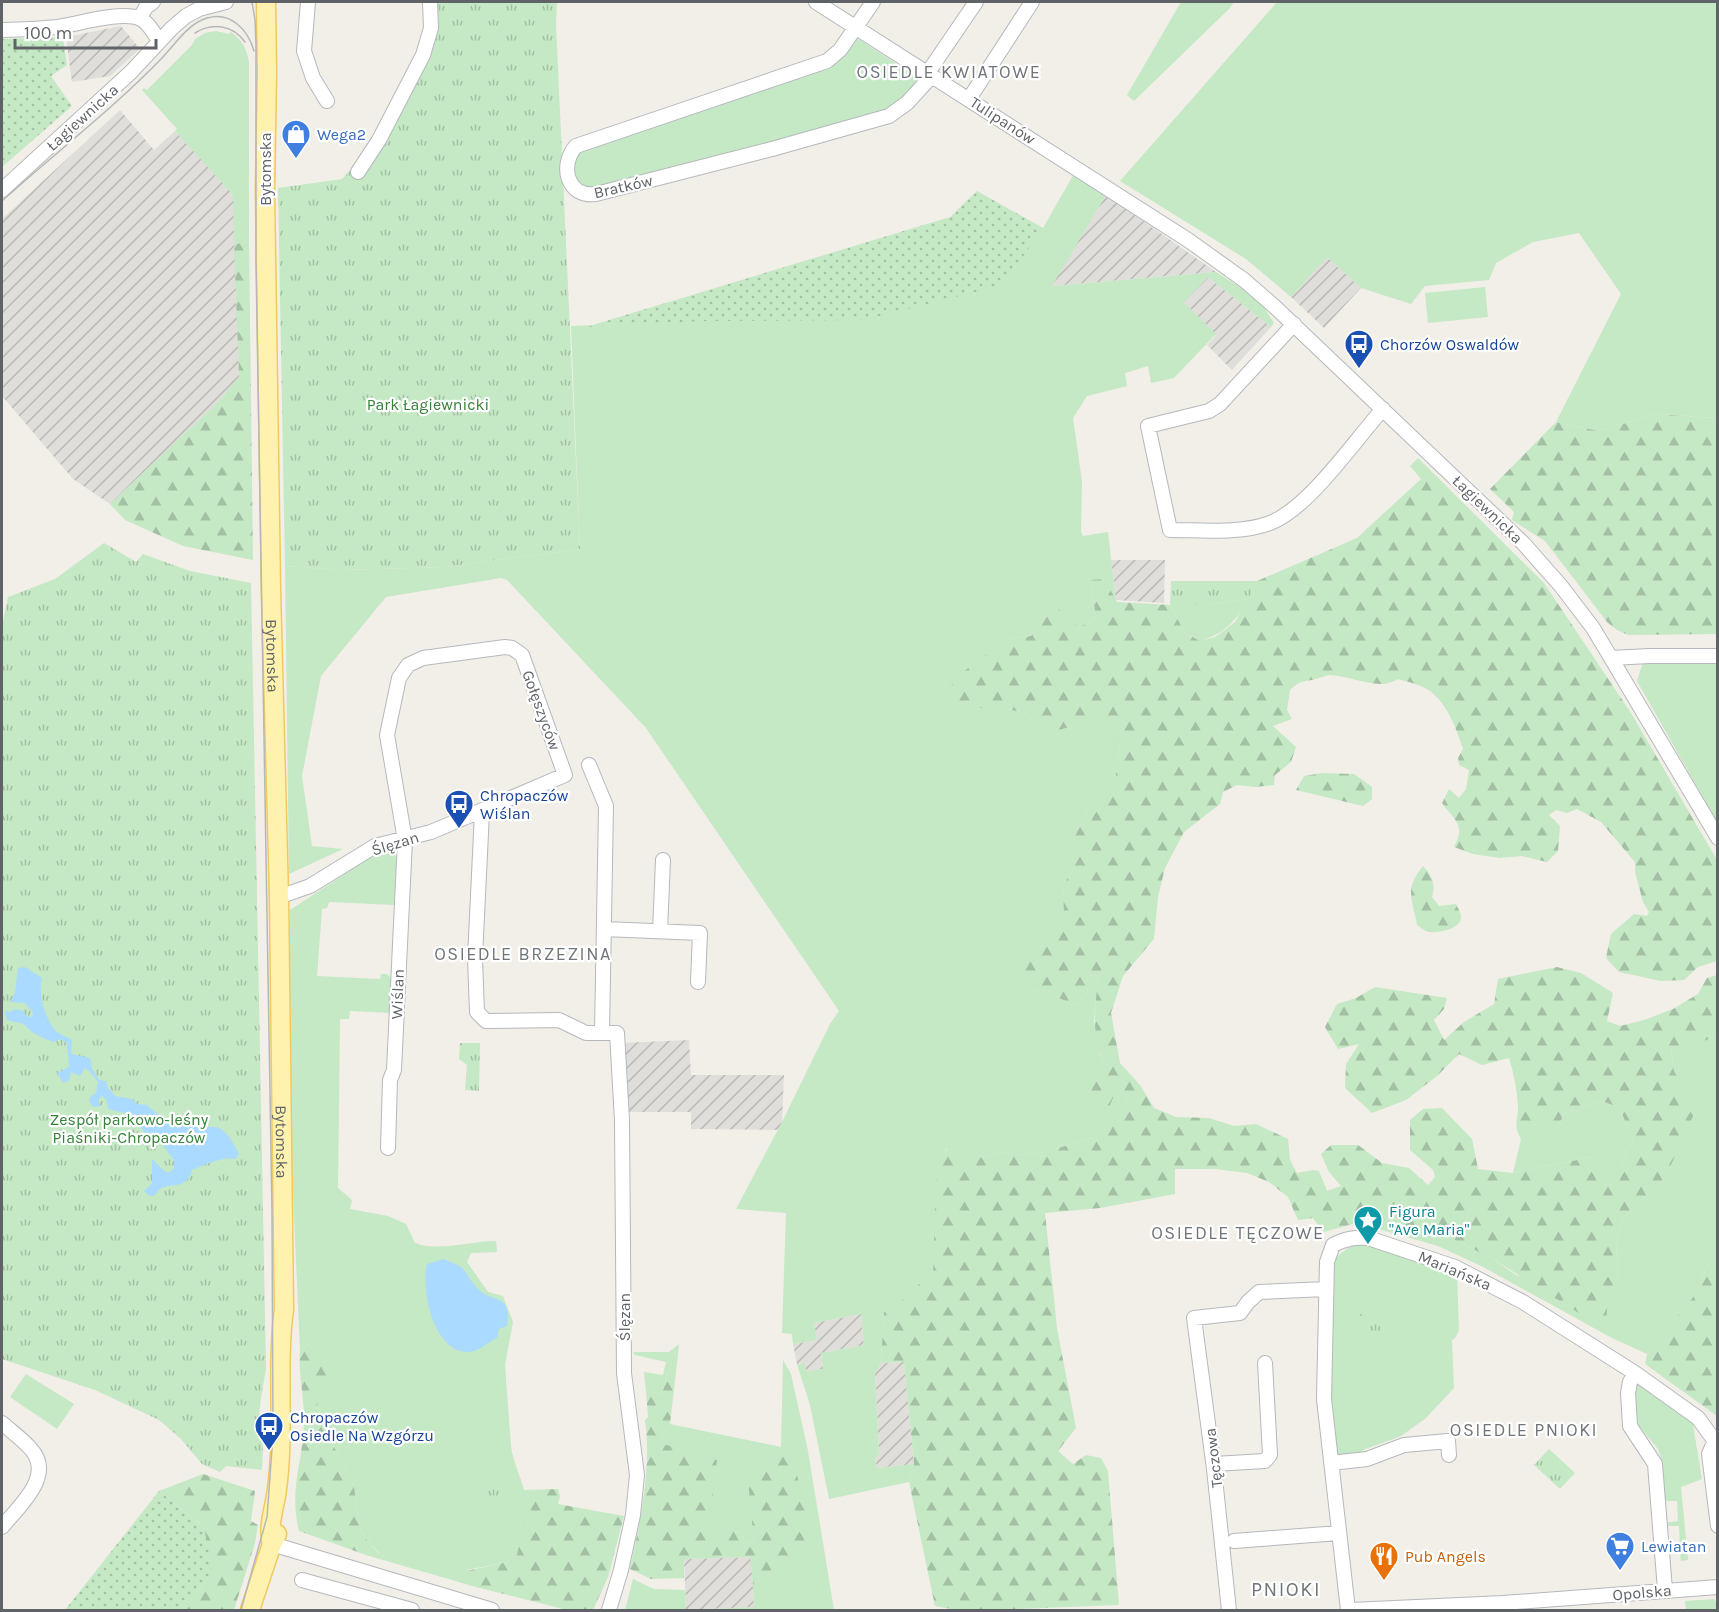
<svg xmlns="http://www.w3.org/2000/svg" width="1719" height="1612" viewBox="0 0 1719 1612" font-family="Karla,sans-serif">
<style>
.industrial{fill:url(#industrial-furrows)}
.grass{fill:#c5e8c5}
.forest{fill:url(#forest-firs)}
.park{fill:url(#park-tufts)}
.garden{fill:url(#garden-dots)}
.water{fill:#aadaff}
.lines{fill:none;stroke-linecap:round;stroke-linejoin:round}
.minor-casing{stroke:#b5b8bc;stroke-width:16}
.major-casing{stroke:#f2c960;stroke-width:21}
.minor{stroke:#fff;stroke-width:14}
.major{stroke:#fff2af;stroke-width:18}
.tram{stroke:#b6b7b8;stroke-width:1.5}
.labels{text-anchor:middle;stroke-width:4.5;stroke-linejoin:round;paint-order:stroke}
.street-label{font-size:16px;fill:#5f6368;stroke:#fff}
.shop-label{font-size:16px;fill:#366cbe;stroke:#fff;text-anchor:start}
.transit-label{font-size:16px;fill:#164399;stroke:#fff;text-anchor:start}
.park-label{font-size:16px;fill:#348238;stroke:#fff}
.culture-label{font-size:16px;fill:#0d838f;stroke:#fff;text-anchor:start}
.food-label{font-size:16px;fill:#c56008;stroke:#fff;text-anchor:start}
.neighbourhood-label{font-size:18px;letter-spacing:1.5px;fill:#70757a;stroke:#fff}
.quarter-label{font-size:20px;letter-spacing:1.5px;fill:#70757a;stroke:#fff}
</style>
<defs>
<pattern id="industrial-furrows" width="10" height="10" patternUnits="userSpaceOnUse" patternTransform="scale(1.5)"><rect width="10" height="10" fill="#e0deda"/><path d="M-1 1l2-2M0 10L10 0M9 11l2-2" fill="none" stroke="#b9b8b5"/></pattern>
<pattern id="forest-firs" width="22" height="20" patternUnits="userSpaceOnUse" patternTransform="scale(1.5)"><rect width="22" height="20" fill="#c5e8c5"/><path d="M5 1l3.5 6h-7zM16 11l3.5 6h-7z" fill="#a3c0a4"/></pattern>
<pattern id="park-tufts" width="24" height="20" patternUnits="userSpaceOnUse" patternTransform="scale(1.5)"><rect width="24" height="20" fill="#c5e8c5"/><path d="M3 7l-1-3M5 7V3M7 7l1-3M15 17l-1-3M17 17v-4M19 17l1-3" fill="none" stroke="#a3c0a4"/></pattern>
<pattern id="garden-dots" width="8" height="8" patternUnits="userSpaceOnUse" patternTransform="scale(1.5)"><rect width="8" height="8" fill="#c5e8c5"/><path d="M2 2h.1M6 6h.1" fill="none" stroke="#a3c0a4" stroke-width="1.8" stroke-linecap="round"/></pattern>
</defs>
<rect width="100%" height="100%" fill="#f1efe8"/>
<path class="industrial" d="M121 26 140 49 110 76 72 82 66 37Z
M120 110 154 150 175 131 234 195 239 377 218 402 110 504 73 479 2 396V219Z
M1106 195 1216 272 1051 286Z
M1327 257 1361 288 1324 328 1291 297Z
M1208 277 1271 327 1232 370 1207 345 1216 335 1184 302Z
M1111 560H1165L1164 603 1116 600Z
M689 1040 691 1075H784L782 1122 778 1130 691 1129V1112H627L621 1043Z
M861 1314 864 1345 821 1353 823 1369 806 1371 805 1363 797 1364 793 1344 817 1340 814 1323Z
M904 1362 914 1464 877 1468 875 1458 879 1453 875 1374 881 1363Z
M751 1557 754 1607 686 1610 684 1559Z"/>
<path class="grass" d="M1181 2H1234L1230 8 1134 101 1127 95Z
M1277 2H1717V418L1657 414 1599 431 1556 422 1621 294 1579 233 1533 242 1496 263 1489 280 1425 286 1411 304 1361 288 1327 257 1291 297 1246 259 1120 181Z
M216 31 229 34 231 32C242 40 247 49 249 62V242L234 244 233 195 175 131 177 129 142 90 144 88 147 90 192 45 195 39 205 33Z
M855 37 922 80 898 111 596 194 577 191 570 152 818 65Z
M1075 172 1106 195 1052 286 1216 272 1259 299 1274 323 1271 327 1208 277 1184 302 1216 334 1174 378 1151 383 1148 366 1125 373 1127 386 1087 396 1073 418 1082 482 1081 532 1083 536 1108 532 1116 602 1104 580H1091L1096 620 1078 627 1052 604 1045 617 1031 636 1007 639 975 708H1003L1025 713 1044 734 1102 717 1120 748 1114 788 1092 803 1073 840V870L1063 885 1065 913 1054 937 1032 954 1028 989 1043 991 1077 1006 1087 992 1091 975 1098 979 1094 1021 1100 1055 1104 1063 1107 1112 1116 1090 1128 1101 1101 1135 1045 1152 1016 1155 1000 1152 984 1158 946 1148 933 1274 926 1276 909 1296 884 1313 881 1363 875 1374 879 1453 875 1459 877 1468 914 1464 909 1482 829 1499 810 1405 797 1364 805 1363 806 1371 823 1369 821 1353 864 1345 861 1314 814 1323 817 1340 793 1344 792 1334 782 1333 786 1213 736 1209 782 1122 830 1024 839 1011 646 728 507 580 501 578 386 597 321 676 302 776 312 846 343 849 289 874 285 566 341 570 445 567 580 549 571 326 706 321 1043 228Z
M1485 287 1488 317 1428 323 1425 293Z
M1249 599C1235 621 1226 633 1200 641L1185 633 1170 605H1206Z
M1643 662 1717 663V822L1637 681Z
M391 851 397 858 395 905 329 902 327 908 322 909 317 976 380 979 381 974H387L392 979 391 1013 350 1011 349 1019H340L338 1188 352 1200 350 1209 388 1216 406 1224 415 1243C438 1252 471 1241 496 1241L497 1252 471 1253 467 1262 488 1292 503 1296 513 1322 505 1365 511 1446C513 1464 526 1487 526 1502 527 1520 521 1538 518 1555L503 1563 466 1570 476 1587 366 1555 380 1554 366 1539 359 1526 354 1486 328 1435 317 1405 325 1362 309 1345 300 1350 285 1018 290 910 369 858Z
M1717 1036V1252L1706 1268 1699 1290 1664 1332 1659 1345 1647 1354 1610 1337 1483 1267 1438 1246 1357 1223 1381 1219 1455 1240 1493 1259 1516 1275 1608 1299 1618 1284 1616 1241 1625 1216 1665 1178 1680 1082 1674 1071 1671 1048 1691 1046Z
M1602 1101 1620 1108 1633 1142 1620 1169 1606 1176 1597 1156 1513 1173 1521 1139 1534 1124 1556 1131 1564 1114Z
M1361 1245 1385 1248 1457 1273 1459 1331 1455 1338 1452 1340 1454 1388 1425 1419 1401 1436 1363 1450 1360 1456 1342 1457 1335 1452 1328 1380 1333 1260 1349 1247Z
M679 1344 678 1354 674 1353 662 1394 646 1391 644 1372 663 1375 666 1362 635 1355 633 1352H669Z
M783 1360 791 1374 808 1451 834 1610H625L633 1579 654 1589 685 1590 686 1610 754 1607 753 1585 769 1574 778 1558 753 1527 754 1542 746 1543 741 1532 708 1528 660 1443 670 1424 781 1447Z
M26 1374 74 1404 57 1429 10 1397Z
M1637 1383 1692 1419 1702 1479 1681 1487 1688 1560 1681 1561 1680 1552 1668 1553V1549L1680 1548 1679 1526H1666L1664 1523 1678 1521 1677 1501H1665V1508H1664L1661 1458 1658 1449 1640 1427 1634 1415V1388Z
M1714 1599 1717 1603V1610H1686L1685 1601Z"/>
<path class="forest" d="M249 242 253 560 183 546 125 520 110 504 218 402 239 377 234 244Z
M1657 414 1717 418V634L1628 635 1617 630 1607 622 1545 541 1512 520 1514 512 1490 489 1556 422 1599 431Z
M1418 458 1544 583 1631 713 1717 860V961L1698 967 1684 980 1661 981 1619 972 1606 958 1611 934 1634 914 1647 916 1649 912 1643 902 1635 872V862L1601 822 1577 809 1567 813 1556 810 1549 815 1560 826 1558 851 1547 862 1522 856 1500 858 1473 854 1454 847C1466 825 1455 821 1442 803L1449 789 1459 798 1466 789 1469 770 1459 765 1458 758 1463 749C1456 728 1448 705 1430 691 1422 685 1408 682 1398 679 1378 692 1351 675 1329 675 1324 676 1320 678 1315 679 1301 683 1302 679 1290 690L1287 710 1292 719 1273 726 1296 747 1291 762 1275 775 1274 785 1255 787 1237 785 1223 792 1220 804 1184 832 1165 868 1158 897 1154 939 1123 976 1111 1013 1120 1063 1140 1085 1154 1108 1176 1117 1209 1118 1234 1126 1256 1124 1288 1139 1290 1160 1297 1173 1313 1170 1319 1171 1327 1191 1341 1186 1329 1172 1321 1154 1331 1145H1358L1382 1163 1409 1168 1428 1185 1435 1177 1433 1170 1410 1150V1120L1423 1109 1442 1108 1472 1139 1478 1169 1513 1173 1597 1156 1606 1175 1620 1169 1633 1142 1620 1108 1602 1101 1564 1114 1556 1131 1534 1124 1521 1139C1513 1125 1518 1122 1518 1106 1517 1090 1514 1074 1509 1058L1482 1065 1459 1054 1437 1076 1406 1100 1372 1113 1345 1088 1346 1064 1359 1044 1338 1049 1325 1027 1337 1004 1356 998 1375 987 1447 998 1444 1009 1434 1020 1444 1040 1464 1022 1494 1004 1498 979 1557 967 1581 973 1613 993 1607 1021 1620 1026 1644 1020 1673 1009 1698 994 1707 978 1717 975V1036L1691 1046 1671 1049 1674 1071 1693 1104 1694 1114 1665 1178 1625 1216 1616 1241 1618 1284 1608 1299 1606 1321H1599L1582 1315 1493 1259 1455 1240 1381 1219 1357 1223 1320 1233 1318 1225 1313 1218 1298 1220 1288 1197 1269 1182 1247 1173 1215 1169H1175V1194L1100 1208 1045 1213 1057 1328 1076 1428 1058 1451 1073 1464 1086 1455 1101 1458 1108 1471 1119 1605 992 1610H957L935 1606 909 1482 914 1464 904 1362 881 1363 884 1312 909 1296 926 1276 933 1274 936 1180 947 1148 984 1158 1000 1152 1016 1155 1045 1152 1101 1135 1128 1101 1116 1091 1107 1112 1086 1105 1080 1088 1104 1063C1091 1037 1095 1007 1098 979L1091 975 1087 992 1077 1006 1043 991 1028 989 1025 963 1032 954 1054 937 1064 913 1063 885 1073 870V840L1092 803 1114 787 1120 748 1102 718 1044 734 1025 713 1003 708H975L958 701 951 681 1007 639 1031 636 1045 617 1052 603 1078 627 1096 620 1091 580 1104 579 1117 602 1170 605 1185 633 1200 641 1215 637 1235 622 1257 581 1357 538 1421 479 1410 466Z
M1323 773 1354 774 1372 787V799L1363 806 1296 790 1304 776Z
M1423 866C1432 875 1436 885 1432 897L1439 906 1456 904C1458 908 1461 913 1461 917 1461 929 1439 933 1429 932 1425 931 1421 928 1417 925 1412 898 1404 890 1423 866Z
M1717 1252V1416L1645 1364 1647 1354 1659 1345 1664 1332 1699 1290 1706 1268Z
M309 1345 325 1362 330 1375 321 1389 317 1405 328 1435 354 1486 359 1526 366 1539 380 1555H366L299 1531C289 1490 302 1465 304 1425 305 1400 298 1375 300 1350Z
M674 1353 678 1354 670 1424 660 1443 717 1460 709 1528 741 1532 746 1543 754 1542 747 1470 786 1455 795 1466 809 1527 805 1553 778 1559 769 1574 753 1585 750 1557 684 1559V1578L651 1579 630 1569C640 1522 652 1468 645 1420L648 1417 646 1391 662 1394Z
M203 1474 255 1491 251 1521 258 1525 255 1543 234 1610H184L209 1577 204 1527 159 1491Z
M558 1489 560 1496 558 1504 624 1516 608 1577 593 1610H567L476 1587 466 1571 503 1563 517 1555C521 1534 530 1511 523 1490Z"/>
<path class="park" d="M428 2H557L556 25 580 549 445 567 341 570 285 566 278 188 342 179 379 140 429 33Z
M104 543 136 562 143 554 190 571 251 583 266 1369C263 1386 260 1401 259 1419H264L262 1470 226 1466 220 1472 202 1464 181 1439 159 1420 95 1390 2 1359V626L8 597 55 579Z
M1171 581H1257L1249 599 1206 605H1170Z
M460 1043H480L479 1091 465 1090 467 1065 459 1059Z
M1360 1314H1381L1380 1335 1360 1334Z
M1549 1449 1575 1473 1560 1489 1534 1465Z
M504 1474 507 1500 484 1502 481 1476Z"/>
<path class="garden" d="M63 37 67 65 51 76 72 106 2 167V39Z
M977 191 1043 228 1003 285 863 320 706 321 586 327 950 217Z
M159 1491 204 1527 212 1568 209 1577 184 1610H65Z"/>
<path class="water" d="M25 967 42 978C38 994 44 1016 55 1030 58 1034 67 1037 72 1040L71 1054 90 1058 92 1069 99 1080 106 1081 108 1088 115 1096 132 1099 137 1104 147 1105 156 1113 166 1119 185 1118C198 1136 206 1122 221 1129 229 1134 234 1145 239 1154L235 1159C223 1156 204 1165 192 1170 187 1190 173 1182 160 1189 159 1189 155 1195 154 1196L148 1195 144 1191 152 1184V1159C158 1164 161 1170 169 1173L174 1168V1160L161 1143 149 1136 125 1113 108 1109 107 1101 102 1095 98 1101 101 1106 93 1107 89 1101 91 1096 96 1093 98 1082 89 1071 85 1068 80 1076 71 1072 69 1080 63 1083 57 1073 69 1067 67 1043 60 1039 54 1042C43 1038 31 1034 24 1024L7 1020 5 1011 9 1012 15 1009 23 1011 27 1016 32 1017 33 1013 25 1003 10 1002 15 993 18 968Z
M444 1259C449 1262 456 1264 461 1267 468 1273 472 1284 479 1290 493 1303 512 1293 507 1326L499 1329 497 1338C487 1342 479 1352 468 1352 433 1352 421 1290 427 1264Z"/>
<g class="lines">
<g class="minor-casing">
<path id="minor" d="M308 2 304 51 313 78 327 101
M816 2 1188 240 1244 280 1275 307 1523 543 1561 586 1593 628 1611 658 1718 838
M873 2 840 50 827 61 576 146C559 165 567 198 596 194L772 149 889 116 907 103 929 79 931 68 976 2
M140 18 146 7 153 2
M2 30C20 30 39 29 58 27 78 24 123 10 141 19 149 23 154 34 159 40
M969 99 1032 2
M358 172 379 140 423 55 431 28 430 2
M2 190 131 72 172 28 186 16 199 9 226 2
M1294 324 1220 404 1209 411 1148 426 1170 530C1200 530 1242 534 1270 523 1309 508 1354 441 1383 409
M1611 658 1649 656H1718
M589 765 606 806 602 1033
M482 812 475 958 477 1012 486 1021 559 1020 586 1033H617L622 1120 624 1373 637 1475 633 1515 621 1570 609 1610
M279 897 310 886 375 846 431 832 565 775 522 655 512 648 505 647 423 658 408 665 399 678 387 735 405 840 394 1070 390 1080 388 1148
M604 929 700 933 698 982
M660 931 663 860
M1635 1373 1630 1382 1628 1393 1630 1426 1655 1464 1665 1590
M2 1423C11 1431 22 1439 30 1448 56 1475 19 1506 2 1527
M1717 1444 1712 1447 1709 1454 1718 1526
M1331 1463 1367 1459 1404 1445 1448 1441 1449 1455
M1214 1464 1265 1461 1270 1455 1265 1363
M1234 1541 1339 1533
M272 1544 492 1610
M302 1580 412 1610
M1229 1610 1214 1469 1194 1318 1240 1313 1248 1302 1259 1292 1326 1289
M1348 1610 1324 1399 1327 1262 1333 1245C1345 1239 1354 1237 1368 1238L1455 1267 1523 1302 1635 1373 1698 1418 1717 1444
M1351 1610 1503 1603 1718 1587"/>
</g>
<g class="major-casing">
<g id="major">
<path id="s1" d="M266 2 267 73 265 190 271 590 279 897 284 1309C276 1369 285 1429 277 1489 275 1507 267 1527 272 1544"/>
<path d="M250 1610 272 1544 277 1534"/>
</g>
</g>
<use href="#minor" class="minor"/>
<use href="#major" class="major"/>
<path class="tram" d="M195 33C212 22 233 25 245 42
M2 201C55 153 113 109 163 57 175 44 189 23 207 18 231 11 248 30 254 51
M241 1610 267 1517 273 1435 272 1211 256 263V45L255 20 252 2"/>
</g>
<defs>
<g id="shop-pin" transform="scale(1.5)"><path d="M0 17L-7.5 6A9.5 9.5 0 1 1 7.5 6Z" fill="#3f7fe0" stroke="#fff"/><path d="M-5-2.5h2.3a2.7 3.5 0 0 1 5.4 0H5L5.5 6h-11ZM-1.5-2.5h3a1.5 2.3 0 0 0-3 0Z" fill="#fff"/></g>
<g id="bus-pin" transform="scale(1.5)"><path d="M0 17L-7.5 6A9.5 9.5 0 1 1 7.5 6Z" fill="#1a4fb4" stroke="#fff"/><path d="M-5-6H5V4H4V6H2V4H-2V6H-4V4H-5ZM-3.5-4V0h7V-4ZM-3.5 1.2v1.5H-2V1.2ZM2 1.2v1.5H3.5V1.2Z" fill="#fff"/></g>
<g id="sight-pin" transform="scale(1.5)"><path d="M0 17L-7.5 6A9.5 9.5 0 1 1 7.5 6Z" fill="#0f9aa8" stroke="#fff"/><path d="M0-6L1.8-2.2L6-1.7L2.9 1.2L3.7 5.4L0 3.3L-3.7 5.4L-2.9 1.2L-6-1.7L-1.8-2.2Z" fill="#fff"/></g>
<g id="supermarket-pin" transform="scale(1.5)"><path d="M0 17L-7.5 6A9.5 9.5 0 1 1 7.5 6Z" fill="#3f7fe0" stroke="#fff"/><path d="M-6-5.5h2.5l.6 2H6L4.5 2H-2.5L-4.4-4H-6ZM-1.5 3.2a1.3 1.3 0 1 0 .1 0ZM3 3.2a1.3 1.3 0 1 0 .1 0Z" fill="#fff"/></g>
<g id="restaurant-pin" transform="scale(1.5)"><path d="M0 17L-7.5 6A9.5 9.5 0 1 1 7.5 6Z" fill="#e8710a" stroke="#fff"/><path d="M-5-6h1v4h1v-4h1v4h1v-4h1v5L-1.5 .5V6h-2V.5L-5-1ZM5-6V6H3V1.5H1.5Q1.5-4 5-6Z" fill="#fff"/></g>
</defs>
<g fill-rule="evenodd">
<use href="#shop-pin" x="296" y="134"/>
<use href="#bus-pin" x="1359" y="344"/>
<use href="#bus-pin" x="459" y="804"/>
<use href="#sight-pin" x="1368" y="1220"/>
<use href="#bus-pin" x="269" y="1426"/>
<use href="#supermarket-pin" x="1620" y="1546"/>
<use href="#restaurant-pin" x="1384" y="1556"/>
</g>
<g class="labels">
<g class="street-label">
<text transform="translate(82 117) rotate(-42)" y="6">Łagiewnicka</text>
<text transform="translate(1003 120) rotate(33)" y="6">Tulipanów</text>
<text transform="translate(265 169) rotate(-90)" y="6">Bytomska</text>
<text transform="translate(623 186) rotate(-13)" y="6">Bratków</text>
<text transform="translate(1488 509) rotate(44)" y="6">Łagiewnicka</text>
<text dy="6" stroke="none"><textPath href="#s1" startOffset="654">Bytomska</textPath></text>
<text transform="translate(542 710) rotate(70)" y="6">Gołęszyców</text>
<text transform="translate(395 843) rotate(-17)" y="6">Ślęzan</text>
<text transform="translate(397 994) rotate(-88)" y="6">Wiślan</text>
<text dy="6" stroke="none"><textPath href="#s1" startOffset="1140">Bytomska</textPath></text>
<text transform="translate(1455 1270) rotate(23)" y="6">Mariańska</text>
<text transform="translate(624 1317) rotate(-90)" y="6">Ślęzan</text>
<text transform="translate(1213 1458) rotate(-97)" y="6">Tęczowa</text>
<text transform="translate(1642 1592) rotate(-5)" y="6">Opolska</text>
</g>
<g class="shop-label">
<text x="317" y="140">Wega2</text>
<text x="1641" y="1552">Lewiatan</text>
</g>
<g class="transit-label">
<text x="1380" y="350">Chorzów Oswaldów</text>
<text x="480" y="801">Chropaczów<tspan x="480" dy="18">Wiślan</tspan></text>
<text x="290" y="1423">Chropaczów<tspan x="290" dy="18">Osiedle Na Wzgórzu</tspan></text>
</g>
<g class="park-label">
<text x="428" y="410">Park Łagiewnicki</text>
<text x="129" y="1125">Zespół parkowo-leśny<tspan x="129" dy="18">Piaśniki-Chropaczów</tspan></text>
</g>
<g class="culture-label">
<text x="1389" y="1217">Figura<tspan x="1389" dy="18">"Ave Maria"</tspan></text>
</g>
<g class="food-label">
<text x="1405" y="1562">Pub Angels</text>
</g>
<g class="neighbourhood-label">
<text x="949" y="78">OSIEDLE KWIATOWE</text>
<text x="523" y="960">OSIEDLE BRZEZINA</text>
<text x="1238" y="1239">OSIEDLE TĘCZOWE</text>
<text x="1524" y="1436">OSIEDLE PNIOKI</text>
</g>
<g class="quarter-label">
<text x="1286" y="1596">PNIOKI</text>
</g>
</g>
<rect width="1719" height="1612" fill="none" stroke="#5f6368" stroke-width="6"/>
<path d="M15 39v9h141v-9" fill="none" stroke="#5f6368" stroke-width="3"/>
<text x="24" y="39" font-size="18" fill="#5f6368" stroke="#ffffff" stroke-width="4.5" paint-order="stroke">100 m</text>
</svg>
